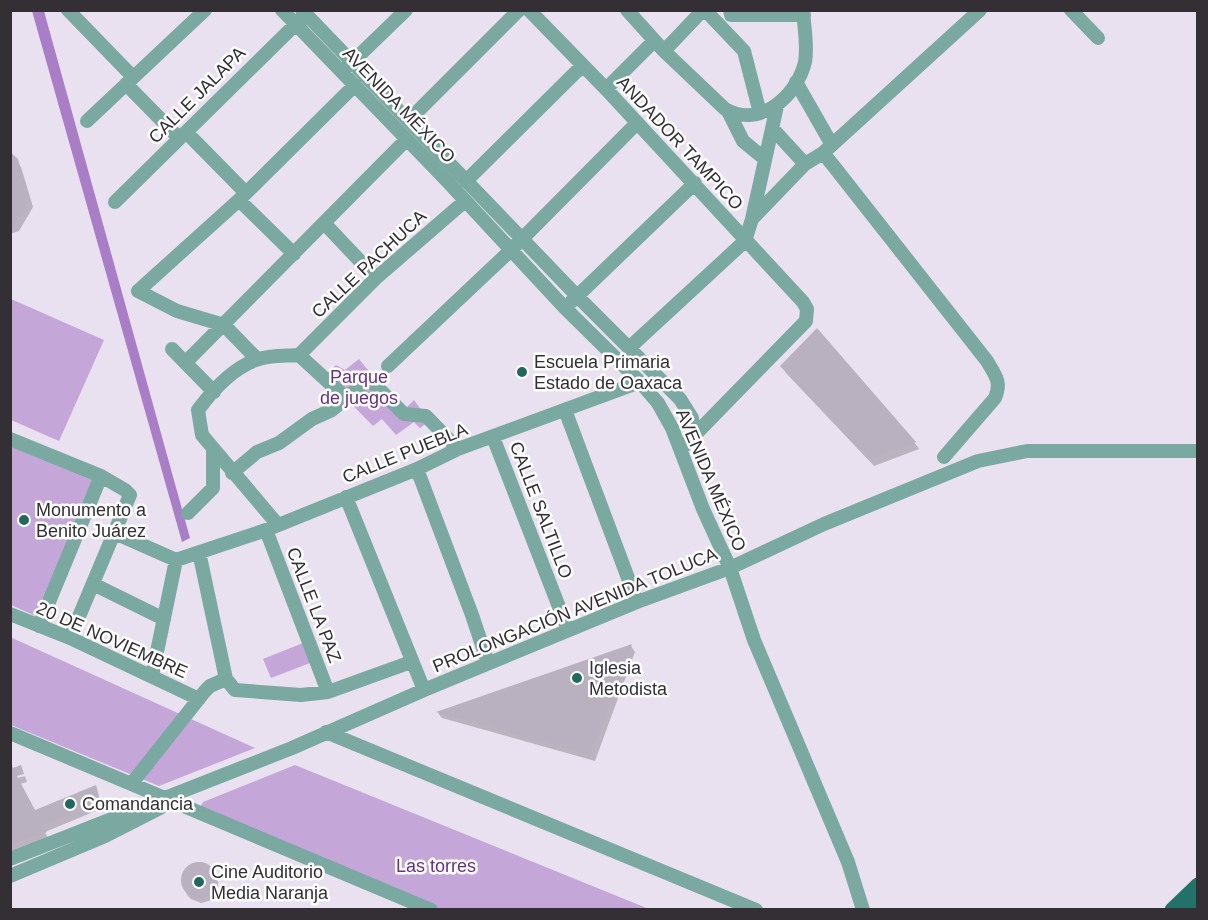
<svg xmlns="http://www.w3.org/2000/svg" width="1208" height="920" viewBox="0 0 1208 920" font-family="Helvetica,sans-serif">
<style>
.green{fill:#c4a6d9}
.water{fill:#aa7ec7}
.shadow{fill:#0003}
.building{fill:#b9b1bf}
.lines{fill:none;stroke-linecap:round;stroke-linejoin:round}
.minor{stroke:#7aa9a1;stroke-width:14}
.major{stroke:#217268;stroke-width:15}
.poi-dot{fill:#206960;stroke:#fff;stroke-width:2}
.labels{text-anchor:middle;stroke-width:5;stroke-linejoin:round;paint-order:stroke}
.street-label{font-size:18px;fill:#332f35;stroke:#fff}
.poi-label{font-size:18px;fill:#332f35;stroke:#fff;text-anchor:start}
.park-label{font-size:18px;fill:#683087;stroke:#fff}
</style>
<rect width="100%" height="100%" fill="#eae1f0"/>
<path class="green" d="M11 299 104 340 59 441 11 420Z
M359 359 402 412 414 400 429 421 420 428 414 422 396 435 382 419 373 426 324 376 336 365 345 370Z
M10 444 95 480 38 617 11 605Z
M10 637 255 748 159 786 11 725Z
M303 643 310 663 271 678 263 659Z
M295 765 649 909H433L199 810 203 802Z"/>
<path class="water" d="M32 11H44L190 538 182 542Z"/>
<path class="shadow" d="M10 154 21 167 33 207 19 231 10 234Z
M817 330 915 443 919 449 874 466 786 373 782 366Z
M631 646 635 652 595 761 442 718 438 713Z
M10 761 16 775 12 778 13 779 25 776 27 782 20 784 35 812 95 787 103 808 45 832 49 840 10 854Z
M197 864 208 866 218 881V892L212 900 201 903 191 899 187 895 182 878 187 868Z"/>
<path class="building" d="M10 152 18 159 30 199 10 233Z
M817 328 916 442 869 460 780 366Z
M632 644 591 755 436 712Z
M10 763 13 768 21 765 24 774 17 776 35 810 96 785 100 800 43 825 47 832 10 845Z
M181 880a18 18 0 1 1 36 0a18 18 0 1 1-36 0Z"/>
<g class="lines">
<path class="minor" d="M68 10 133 77
M282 10 448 182 564 307 640 382 658 403 672 428 703 509 730 568 754 640 848 862 863 910
M302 10 577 296 680 399 692 418 694 435
M529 10 606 89 803 302 807 309 806 321 681 449
M627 10 664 51 725 109C760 129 797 96 805 62 808 46 804 27 803 10
M705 10 744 51 760 113
M730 10 731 15H804
M1071 10 1098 38
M664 51 703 10
M345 69 406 10
M796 82 832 145
M126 84 179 138
M606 89 654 41
M728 111 743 141 765 159
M409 120 519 10
M87 121 205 10
M772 128 805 164
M186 132 246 193
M823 153 980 10
M466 181 582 66
M239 200 294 254
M115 202 302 18
M752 219 805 164 823 153 832 164 987 361C995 375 1002 382 995 398L944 457
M325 224 376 278
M571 302 695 183
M629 348 745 241 752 219 777 106
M172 349 214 392
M299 355 376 278 465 201
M257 359 224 325 177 311 138 291 239 200 355 85
M186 362 406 140
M388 366 511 250 637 123
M565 410 637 602
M493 437 568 630
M10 439 101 476 39 626
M417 469 472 615 488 663
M232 473 257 452 279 443 312 419 332 410 369 379 404 414 426 416 458 449
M346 497 424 690
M188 513 213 488V450
M278 525 202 435 198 410C212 391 233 368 256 360 268 355 286 356 299 355L347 399
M266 530 328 692
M115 533 176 560 266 530 417 469 458 449 640 382
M199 552 226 679 235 690 301 695 328 692 411 662
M93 584 164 619
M10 614 70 638 199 699
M70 638 130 495 125 490 101 476
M152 676 176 560
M326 732 756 910
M10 733 431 910
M132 783 205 691 210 686 226 679
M10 859 292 748 424 690 637 602 730 568 824 524 978 461 1027 451H1198
M10 876 105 836 160 808"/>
<path class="major" d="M1172 910 1198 885
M1191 910 1198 903"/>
</g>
<g class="poi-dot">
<circle cx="522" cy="372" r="6"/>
<circle cx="24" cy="520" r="6"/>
<circle cx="577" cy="678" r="6"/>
<circle cx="70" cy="804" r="6"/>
<circle cx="199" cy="882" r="6"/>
</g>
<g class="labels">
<g class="street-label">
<text transform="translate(197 95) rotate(-45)" y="6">CALLE JALAPA</text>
<text transform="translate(399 105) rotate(46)" y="6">AVENIDA MÉXICO</text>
<text transform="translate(680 143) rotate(47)" y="6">ANDADOR TAMPICO</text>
<text transform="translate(369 264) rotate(-43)" y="6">CALLE PACHUCA</text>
<text transform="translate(405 453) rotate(-22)" y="6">CALLE PUEBLA</text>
<text transform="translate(711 480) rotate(67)" y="6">AVENIDA MÉXICO</text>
<text transform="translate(541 510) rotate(69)" y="6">CALLE SALTILLO</text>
<text transform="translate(314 605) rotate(69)" y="6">CALLE LA PAZ</text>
<text transform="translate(575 610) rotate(-22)" y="6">PROLONGACIÓN AVENIDA TOLUCA</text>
<text transform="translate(112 640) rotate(24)" y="6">20 DE NOVIEMBRE</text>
</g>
<g class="poi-label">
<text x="534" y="368">Escuela Primaria<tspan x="534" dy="21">Estado de Oaxaca</tspan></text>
<text x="36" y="516">Monumento a<tspan x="36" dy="21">Benito Juárez</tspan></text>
<text x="589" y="674">Iglesia<tspan x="589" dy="21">Metodista</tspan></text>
<text x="82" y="810">Comandancia</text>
<text x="211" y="878">Cine Auditorio<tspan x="211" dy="21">Media Naranja</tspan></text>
</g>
<g class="park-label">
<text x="359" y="383">Parque<tspan x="359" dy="21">de juegos</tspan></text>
<text x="436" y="872">Las torres</text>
</g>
</g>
<rect width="1208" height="920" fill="none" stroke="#332f35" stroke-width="24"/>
</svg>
